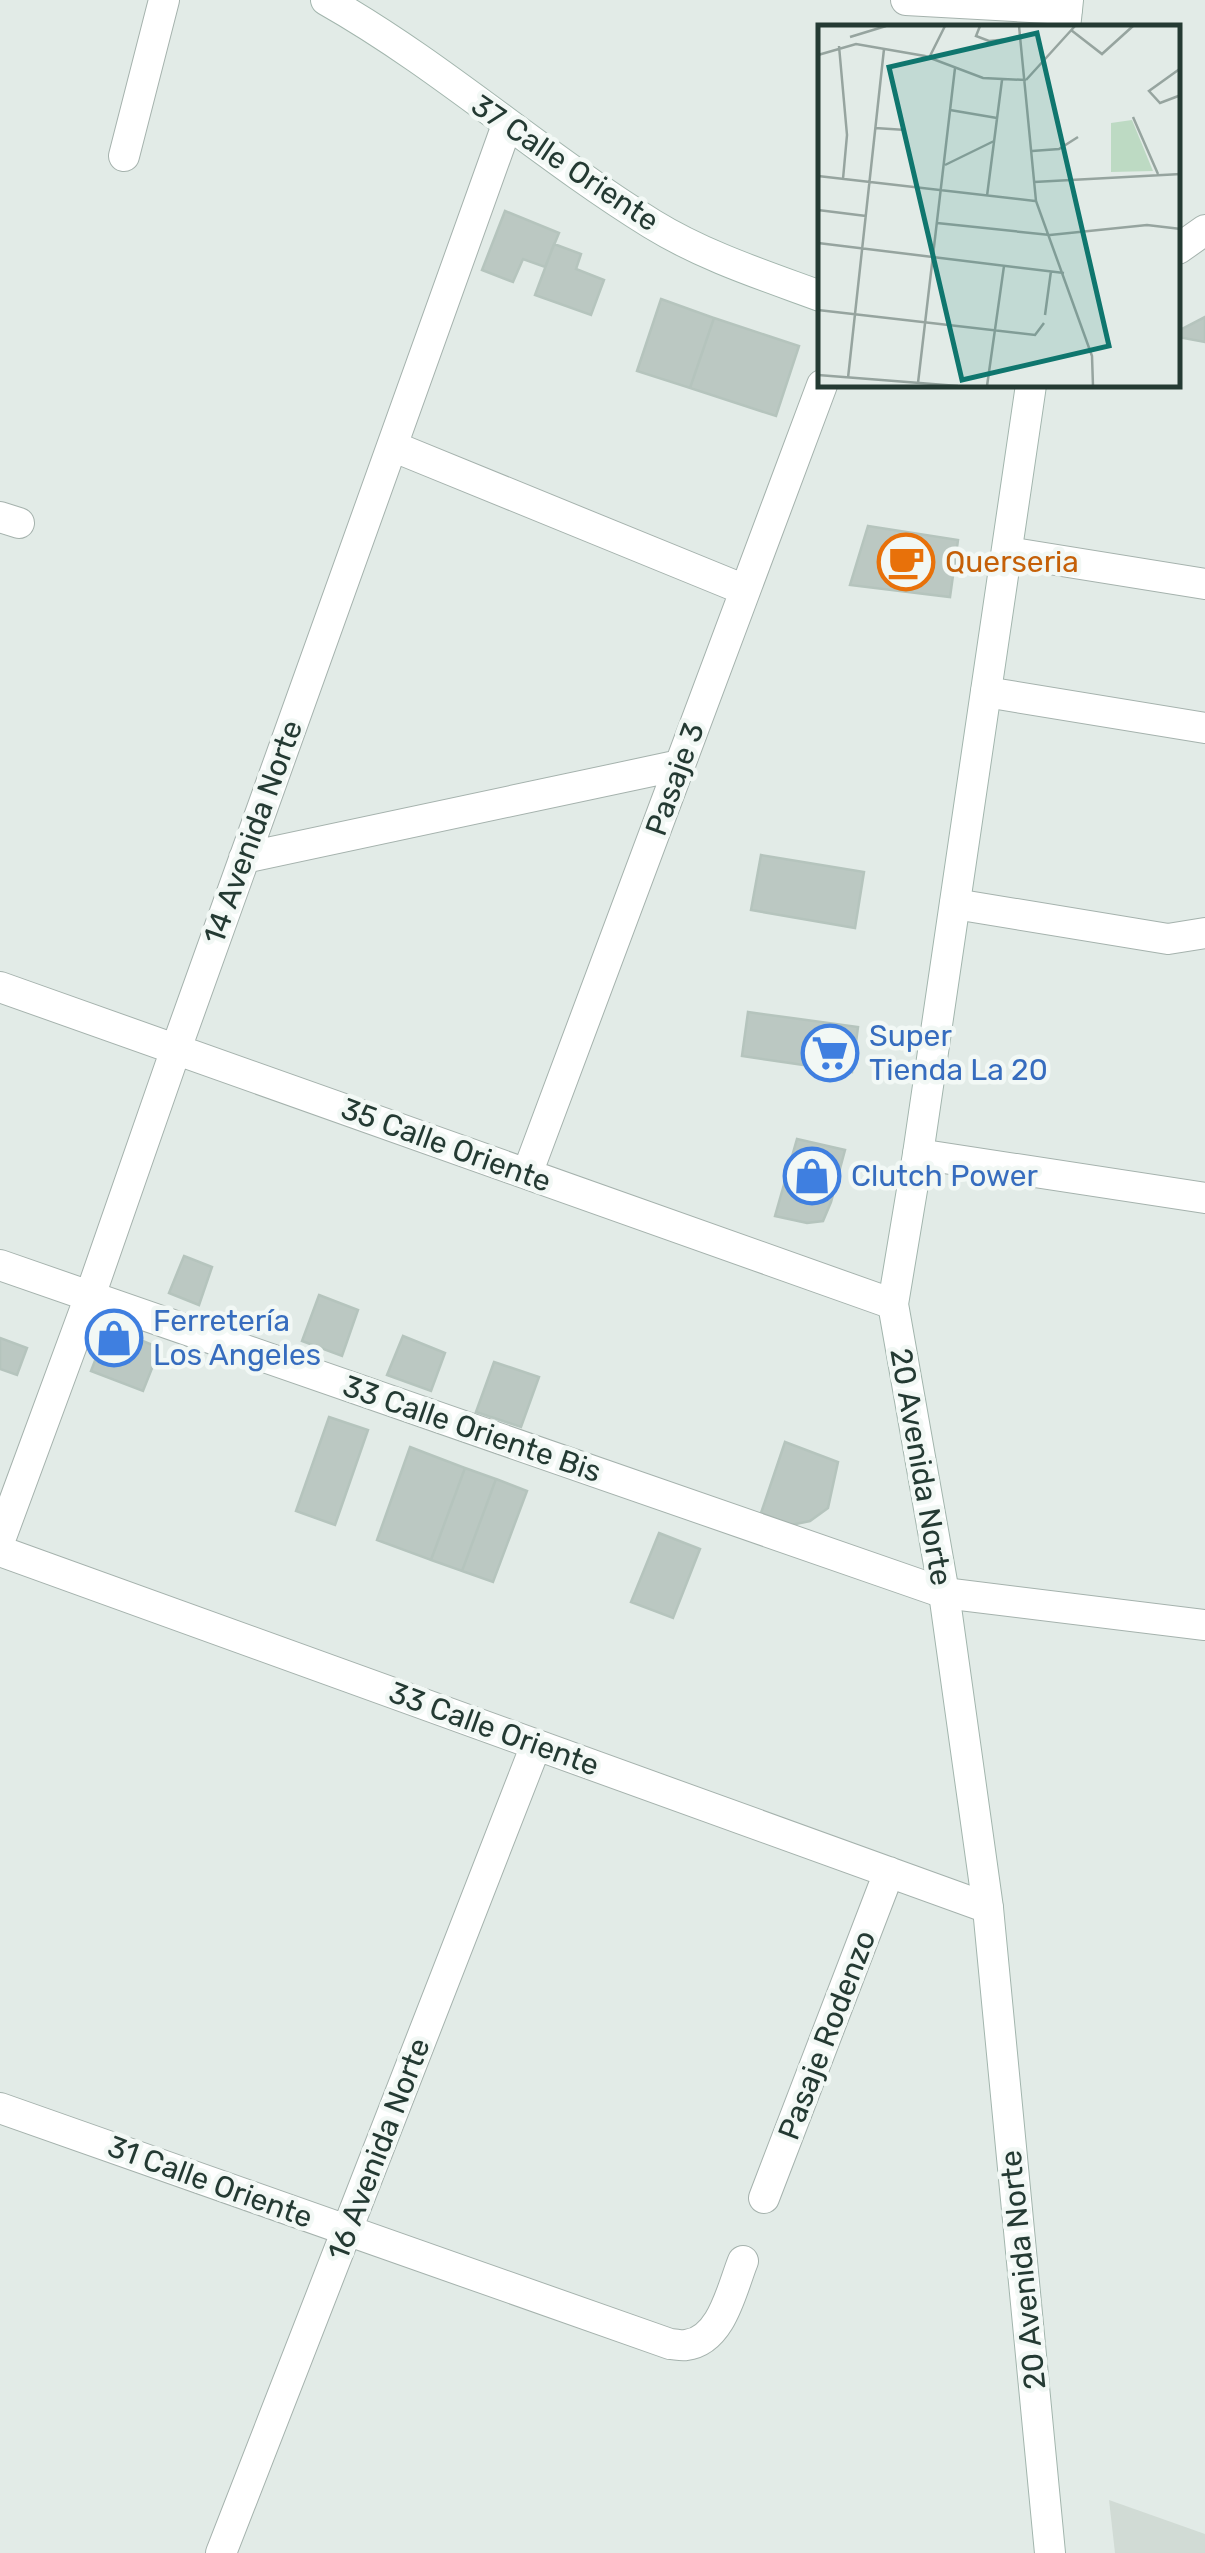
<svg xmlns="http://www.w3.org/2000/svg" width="1205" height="2553" viewBox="0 0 1205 2553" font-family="Rubik,sans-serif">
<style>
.built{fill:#d1dbd5}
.building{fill:#bbc8c2;stroke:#b5c4bd;stroke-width:2.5}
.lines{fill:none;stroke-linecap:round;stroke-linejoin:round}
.street-casing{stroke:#a5b2ad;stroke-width:32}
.secondary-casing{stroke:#a2b5ad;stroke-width:32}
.street{stroke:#fff;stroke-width:30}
.secondary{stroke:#fff;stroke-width:30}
.labels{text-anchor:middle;stroke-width:9;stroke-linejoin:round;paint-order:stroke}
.street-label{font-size:30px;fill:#243a33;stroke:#f2f8f5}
.food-label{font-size:30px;fill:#c56008;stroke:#f2f8f5;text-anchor:start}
.shop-label{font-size:30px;fill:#366cbe;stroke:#f2f8f5;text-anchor:start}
.inset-road{fill:none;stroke:#96a49f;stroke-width:2.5}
.view{fill:#0f766e;fill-opacity:0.15;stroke:#0f766e;stroke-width:5}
.inset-edge{fill:none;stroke:#243a33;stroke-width:5}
</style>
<rect width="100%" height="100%" fill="#e2ebe7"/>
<path class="built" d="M1109 2500 1205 2534V2553H1115Z"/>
<path class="building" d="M505 211 559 233 545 267 523 259 513 282 482 270Z
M554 244 581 254 576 269 604 280 591 315 535 295Z
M661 299 714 318 690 388 637 371Z
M1205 317V342L1178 337V331Z
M714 318 799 346 776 416 690 388Z
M868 526 958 540 950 597 850 585Z
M761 855 864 872 855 928 751 910Z
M748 1012 858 1027 852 1072 742 1056Z
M797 1139 845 1150 831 1202 823 1221 807 1223 775 1216Z
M184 1256 212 1267 199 1305 169 1293Z
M319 1295 358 1310 342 1356 302 1341Z
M108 1327 160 1348 143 1391 91 1371Z
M403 1336 445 1353 431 1391 387 1375Z
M0 1338 27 1348 17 1375 0 1369Z
M494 1362 539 1377 521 1427 476 1412Z
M329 1417 368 1430 335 1525 296 1511Z
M785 1442 838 1462 828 1508 810 1521 791 1525 761 1513Z
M410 1447 465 1468 431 1560 377 1540Z
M465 1468 496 1479 462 1571 431 1560Z
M496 1479 527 1491 493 1582 462 1571Z
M659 1533 700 1549 673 1618 631 1602Z"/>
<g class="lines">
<g class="street-casing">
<path id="street" d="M906 0 1067 9
M124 156 164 0
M1178 249 1205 230
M392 446 745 590
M0 517 19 523
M1007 552 1205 584
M986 692 1205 728
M244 858 680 765
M955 904 1168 939 1205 933
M0 987 893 1304
M918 1154 1205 1198
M527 1174 822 385
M0 1265 944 1593 1205 1625
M0 1540 90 1296 176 1049 507 125
M0 1551 988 1908
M0 2108 670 2344C675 2344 681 2346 686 2345 722 2341 732 2288 743 2261
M764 2198 889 1872
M221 2553 536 1745"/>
</g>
<g class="secondary-casing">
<path id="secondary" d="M326 0C441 65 540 155 652 224 704 256 763 275 820 296
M1065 28 1068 0
M1031 385 918 1154 893 1304 944 1593 988 1908 1050 2553"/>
</g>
<use href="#street" class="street"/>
<use href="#secondary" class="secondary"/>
</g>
<defs>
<g id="cafe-ring" transform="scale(2.875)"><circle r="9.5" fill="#f2f8f5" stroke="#e8710a" stroke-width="1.5"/><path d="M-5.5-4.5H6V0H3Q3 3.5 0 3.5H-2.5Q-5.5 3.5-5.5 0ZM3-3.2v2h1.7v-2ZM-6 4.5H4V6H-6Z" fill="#e8710a"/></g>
<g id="supermarket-ring" transform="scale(2.875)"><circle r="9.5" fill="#f2f8f5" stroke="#3f7fe0" stroke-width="1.5"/><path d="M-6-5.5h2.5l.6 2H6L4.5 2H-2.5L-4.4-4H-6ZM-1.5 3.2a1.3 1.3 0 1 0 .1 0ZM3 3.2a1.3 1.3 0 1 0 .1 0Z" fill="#3f7fe0"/></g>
<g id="shop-ring" transform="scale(2.875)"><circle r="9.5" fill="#f2f8f5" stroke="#3f7fe0" stroke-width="1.5"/><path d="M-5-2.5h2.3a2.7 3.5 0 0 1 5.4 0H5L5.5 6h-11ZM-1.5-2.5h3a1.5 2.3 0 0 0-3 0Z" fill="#3f7fe0"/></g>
</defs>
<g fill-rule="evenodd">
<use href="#cafe-ring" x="906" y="562"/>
<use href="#supermarket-ring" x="830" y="1053"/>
<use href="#shop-ring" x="812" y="1176"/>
<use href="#shop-ring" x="114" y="1338"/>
</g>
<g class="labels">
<g class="street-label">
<text transform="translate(565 163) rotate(34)" y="10">37 Calle Oriente</text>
<text transform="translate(675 779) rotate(-70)" y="10">Pasaje 3</text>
<text transform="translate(253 832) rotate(-70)" y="10">14 Avenida Norte</text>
<text transform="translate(446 1145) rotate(20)" y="10">35 Calle Oriente</text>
<text transform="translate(472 1429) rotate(19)" y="10">33 Calle Oriente Bis</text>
<text transform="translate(921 1467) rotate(80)" y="10">20 Avenida Norte</text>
<text transform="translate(494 1729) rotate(20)" y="10">33 Calle Oriente</text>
<text transform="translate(827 2035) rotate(-69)" y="10">Pasaje Rodenzo</text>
<text transform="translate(379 2149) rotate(-69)" y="10">16 Avenida Norte</text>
<text transform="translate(210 2182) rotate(20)" y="10">31 Calle Oriente</text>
<text transform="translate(1023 2270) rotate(-96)" y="10">20 Avenida Norte</text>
</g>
<g class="food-label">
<text x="945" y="572">Querseria</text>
</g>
<g class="shop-label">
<text x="869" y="1046">Super<tspan x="869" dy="34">Tienda La 20</tspan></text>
<text x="851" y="1186">Clutch Power</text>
<text x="153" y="1331">Ferretería<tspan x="153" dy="34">Los Angeles</tspan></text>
</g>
</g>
<g transform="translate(818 25)">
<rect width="362" height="362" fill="#e2ebe7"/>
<path d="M314 95 335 146 293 147V98Z" fill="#bddac3"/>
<path class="inset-road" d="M162 1 158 11 171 16 202 13M201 1 218 176 274 331 275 361M253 5 284 29 315 1M32 12 68 1M21 21 29 110 25 154M0 30 38 19 107 31 165 53 208 55M111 33 127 1M363 43 331 66 342 78 363 70M208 55 257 1M132 85 179 93M315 92 340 149M57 103 88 105M214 126 241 124 260 112M127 140 176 116M0 151 217 176M216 157 363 149M169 171 184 55M0 185 48 191M119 198 232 210 329 200 363 204M0 218 246 248M0 285 217 310 226 298M227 290 233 246M0 350 140 361M30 353 66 24M100 358 137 43M169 361 186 241"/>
<path class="view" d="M219 8 291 321 144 355 71 42Z"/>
<rect width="362" height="362" class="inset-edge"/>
</g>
</svg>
